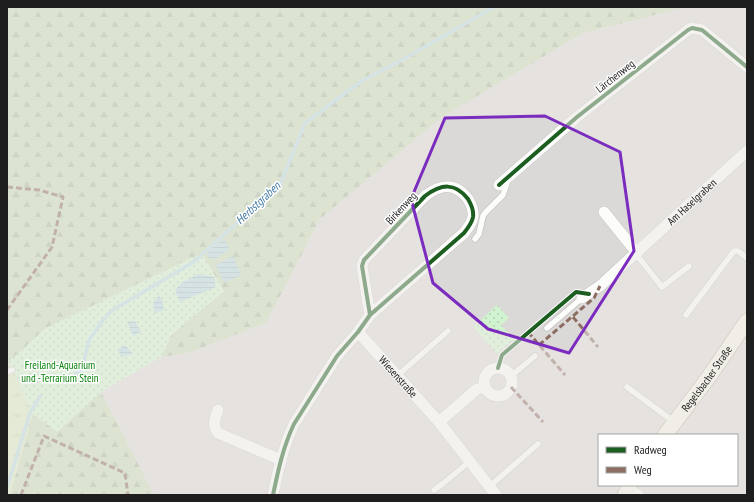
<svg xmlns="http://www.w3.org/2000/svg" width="754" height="502" viewBox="0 0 754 502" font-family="'PT Sans Narrow',sans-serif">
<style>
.residential{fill:#dbd9d8;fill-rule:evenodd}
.grass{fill:url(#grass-tufts)}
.forest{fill:url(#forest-firs)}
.park{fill:url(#park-dots)}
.water{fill:url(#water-rules)}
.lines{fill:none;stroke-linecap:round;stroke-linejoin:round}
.stream{stroke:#b8dbe2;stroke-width:3.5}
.lane-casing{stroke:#c5c4c2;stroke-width:7}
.street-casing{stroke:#c5c4c2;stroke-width:12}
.secondary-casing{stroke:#96967d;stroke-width:16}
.lane{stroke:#fcfcfb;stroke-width:5.5}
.street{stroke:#fcfcfb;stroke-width:11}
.secondary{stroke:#f4f3e9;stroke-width:15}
.quiet{stroke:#8d6e63;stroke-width:3;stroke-dasharray:6 3;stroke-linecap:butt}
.cycleway-casing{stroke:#fff;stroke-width:6}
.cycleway{stroke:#1b5e20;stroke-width:4}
.marked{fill:none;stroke:#7b2cbf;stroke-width:3;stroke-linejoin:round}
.labels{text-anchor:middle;stroke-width:3;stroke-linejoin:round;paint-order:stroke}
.street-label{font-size:11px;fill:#1e1e1e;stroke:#fff}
.park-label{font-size:11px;fill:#058208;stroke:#fff}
.water-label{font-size:12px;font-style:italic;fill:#4078a2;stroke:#fff}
</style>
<defs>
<pattern id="grass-tufts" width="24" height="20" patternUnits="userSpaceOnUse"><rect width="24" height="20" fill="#dbebc3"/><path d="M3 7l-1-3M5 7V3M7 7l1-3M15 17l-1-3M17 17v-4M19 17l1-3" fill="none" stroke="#bcc9a7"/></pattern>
<pattern id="forest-firs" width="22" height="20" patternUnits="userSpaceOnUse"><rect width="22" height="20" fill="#c8dcb9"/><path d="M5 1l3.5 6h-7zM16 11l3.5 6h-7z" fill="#abbc9f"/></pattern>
<pattern id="park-dots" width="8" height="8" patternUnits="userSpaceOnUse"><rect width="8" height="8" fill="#d2f3d0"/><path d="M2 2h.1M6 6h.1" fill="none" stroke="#b4d0b2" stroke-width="1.8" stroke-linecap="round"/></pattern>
<pattern id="water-rules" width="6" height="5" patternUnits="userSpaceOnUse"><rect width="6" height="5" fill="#b8dbe2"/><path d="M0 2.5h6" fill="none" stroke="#9ebcc1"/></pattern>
</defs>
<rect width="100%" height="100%" fill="#ece9e6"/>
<path class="residential" d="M682 7H747V495H154L101 392 161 357 188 353 266 323 320 219 442 117 583 33 682 8ZM599 435H737V485H599Z"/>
<path class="grass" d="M9 361 33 414 10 495H7V362Z"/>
<path class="forest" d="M7 7H682V8L583 33 442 117 320 219 266 323 188 353 161 357 172 334 224 291 7 362Z
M101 392 154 495H10L33 414 57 431Z"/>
<path class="park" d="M202 253 224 291 172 334 161 357 101 392 57 432 33 414 9 361 46 328Z
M497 305 509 318 501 325 514 339 497 354 473 327Z"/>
<path class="water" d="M224 239 230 249 215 259H210L207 254 210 249Z
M233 256 241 275 224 283 216 265Z
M198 274 214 277 216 287 180 302 175 290 181 283Z
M159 296 162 299 164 310 155 313C152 305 152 302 159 296Z
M135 321 141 332 133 336 127 322Z
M125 345 133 354 121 357 118 350Z"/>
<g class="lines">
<path class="stream" d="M66 381 82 369 89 340 101 323 111 311 192 263 280 185 305 123 363 80 402 60 494 7
M7 487 30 413 40 396"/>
<g class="lane-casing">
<path id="lane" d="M475 239 479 234 483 216 485 213 503 195 508 180
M636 254 662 287 689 266
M686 315 734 251H738L747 258
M547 328 582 298
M7 372 12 370
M397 376 448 331
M511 376 535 356
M627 387 673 421
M490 486 538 444
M434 490 445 482 470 461"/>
</g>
<g class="street-casing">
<g id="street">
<path d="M499 185 577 117 688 30 692 28 702 30 747 67"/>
<path d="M604 212 637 253"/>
<path id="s1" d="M582 298 600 286 747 151"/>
<path id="s2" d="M358 332 439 422 496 495"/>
<circle cx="498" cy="382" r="14"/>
<path d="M218 410C215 418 212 425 218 433L281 460"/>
<path d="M439 422 477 389 485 387"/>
<path d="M627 489 638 495"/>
<path d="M273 495C278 471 283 447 294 424L337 356 358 332 370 315 464 233C468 228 472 223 473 217 474 210 471 204 468 199 455 182 441 184 425 196L364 260 362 266 370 315"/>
</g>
</g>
<g class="secondary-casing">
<g id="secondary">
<path id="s3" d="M665 435 708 378 747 321"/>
<path d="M625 495 630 485"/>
</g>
</g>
<use href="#lane" class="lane"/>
<use href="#street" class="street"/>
<use href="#secondary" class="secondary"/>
<path class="quiet" d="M7 187 39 190 63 197 52 247 7 310
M573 317 598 347
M528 332 565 375
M539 345 594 298 600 286
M511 387 543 422
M21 495 44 436 125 473 128 495"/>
<g class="cycleway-casing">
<path id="cycleway" d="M499 185 577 117 688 30 692 28 702 30 747 67
M498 368 502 355 576 292 589 294
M273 495C278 471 283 447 294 424L337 356 358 332 370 315 464 233C468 228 472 223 473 217 474 210 471 204 468 199 455 182 441 184 425 196L364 260 362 266 370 315"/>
</g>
<use href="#cycleway" class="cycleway"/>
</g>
<path d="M0 0H754V502H0ZM545 116 620 152 634 251 569 353 488 329 433 283 411 199 445 118Z" fill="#ece9e6" fill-opacity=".55" fill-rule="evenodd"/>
<path class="marked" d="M545 116 620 152 634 251 569 353 488 329 433 283 411 199 445 118Z"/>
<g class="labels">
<g class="street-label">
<text transform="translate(615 76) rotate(-38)" y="4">Lärchenweg</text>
<text dy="4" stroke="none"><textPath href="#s1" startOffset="146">Am Haselgraben</textPath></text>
<text transform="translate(401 208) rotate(-47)" y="4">Birkenweg</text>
<text dy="4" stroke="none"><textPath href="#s2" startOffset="60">Wiesenstraße</textPath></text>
<text dy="4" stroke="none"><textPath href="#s3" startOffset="70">Regelsbacher Straße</textPath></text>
</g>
<g class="park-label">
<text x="60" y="369">Freiland-Aquarium<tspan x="60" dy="13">und -Terrarium Stein</tspan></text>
</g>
<g class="water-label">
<text transform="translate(258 203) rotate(-43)" y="4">Herbstgraben</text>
</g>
</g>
<rect width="754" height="502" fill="none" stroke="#1e1e1e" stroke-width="16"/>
<rect x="598" y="434" width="140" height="52" fill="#ffffff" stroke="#a5a5a5"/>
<rect x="606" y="447" width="20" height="6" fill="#1b5e20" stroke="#a5a5a5"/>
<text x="634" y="454" font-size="12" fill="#1e1e1e">Radweg</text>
<rect x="606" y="467" width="20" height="6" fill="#8d6e63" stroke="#a5a5a5"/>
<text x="634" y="474" font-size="12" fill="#1e1e1e">Weg</text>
</svg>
